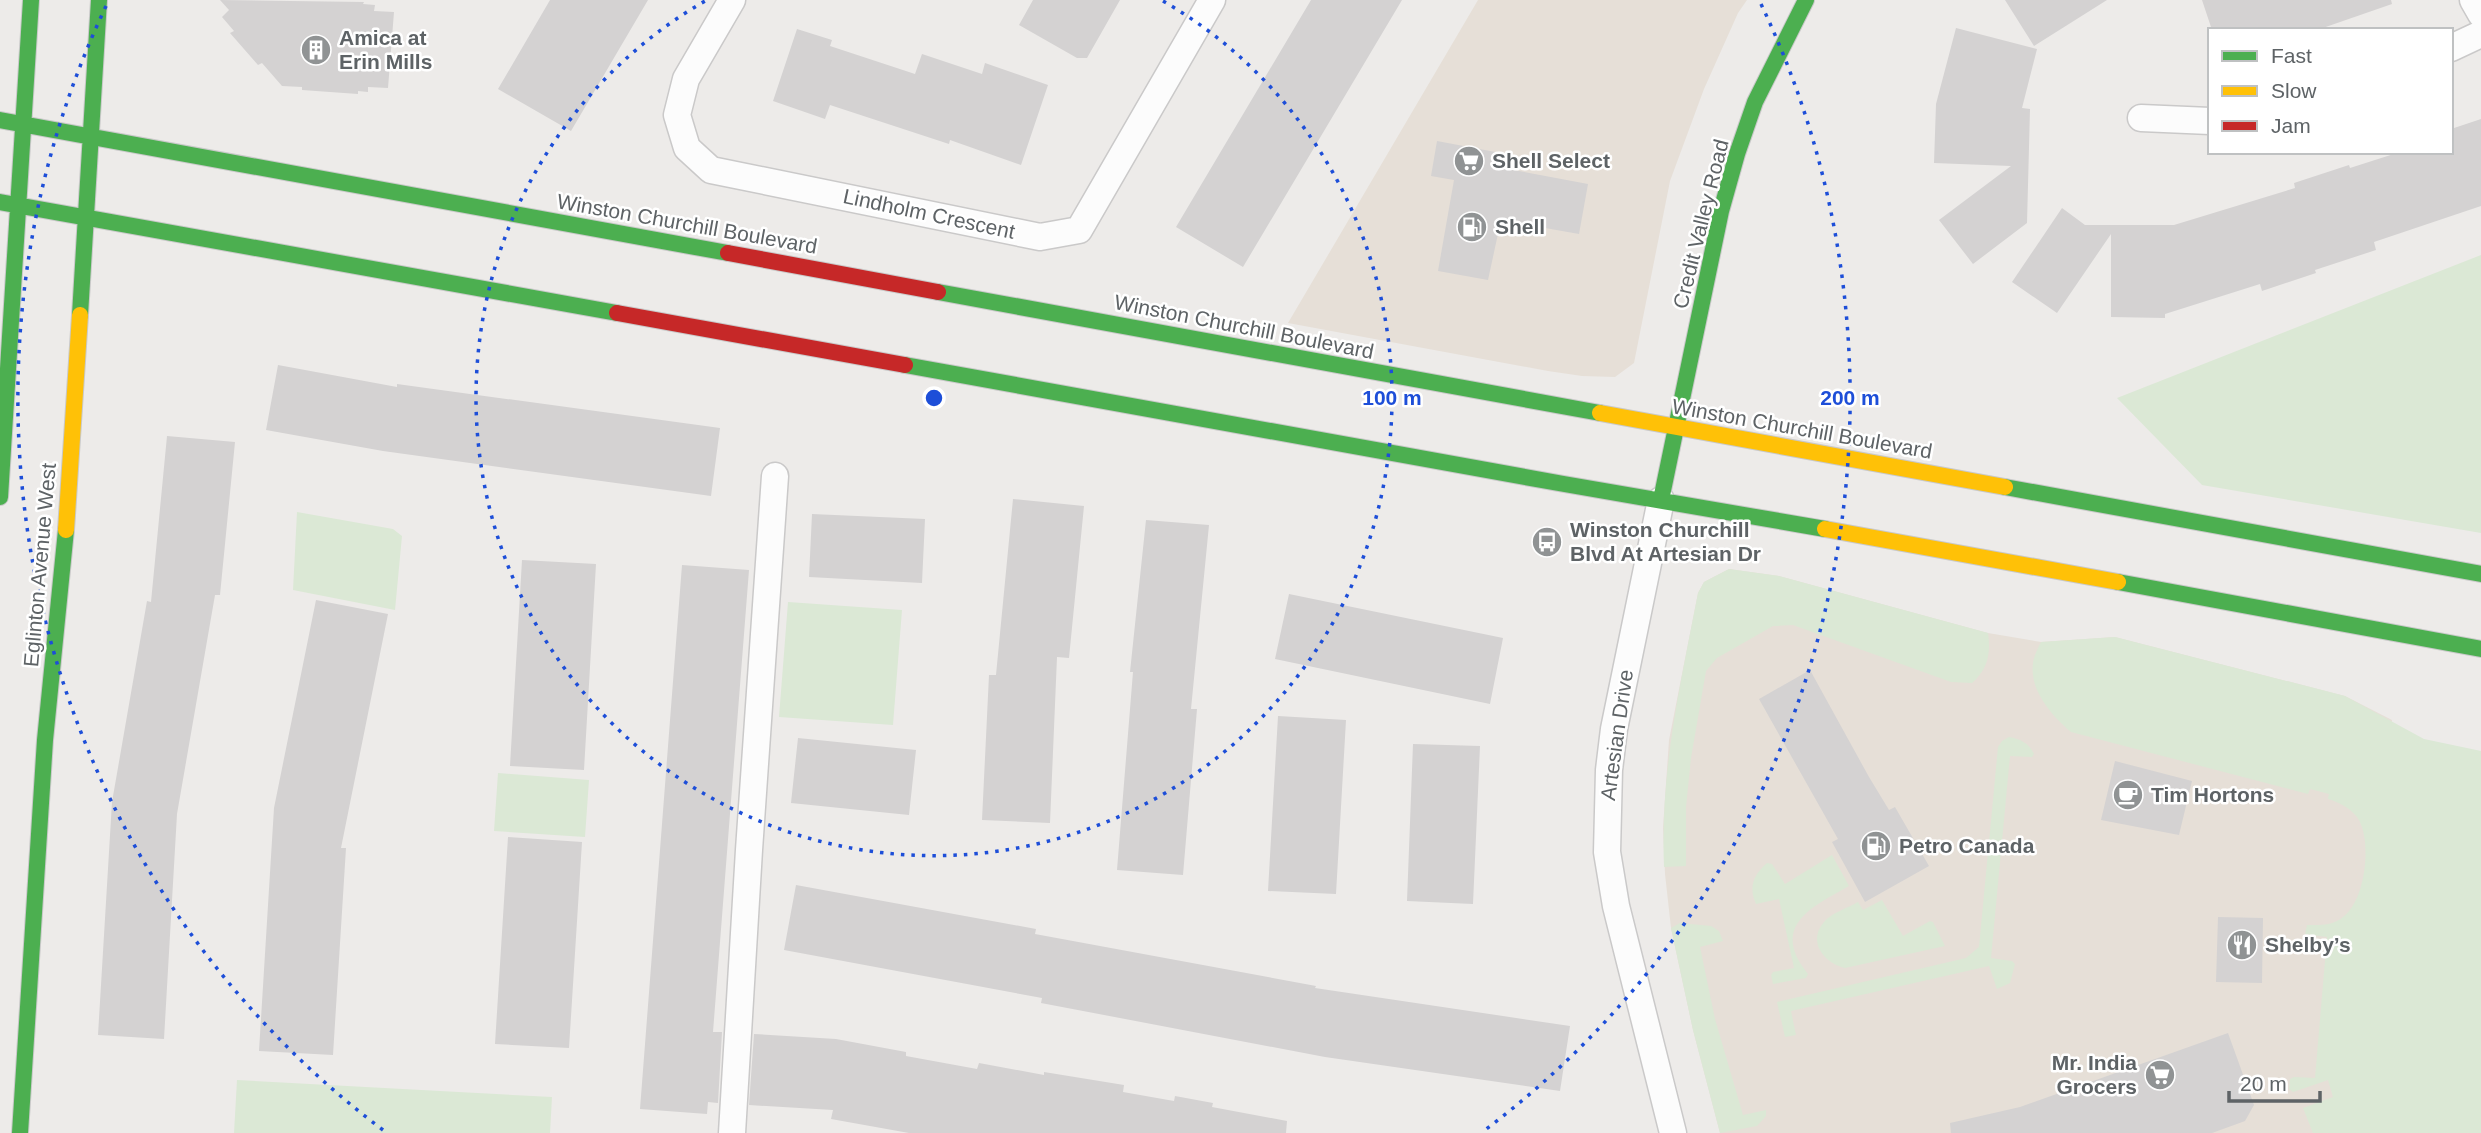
<svg xmlns="http://www.w3.org/2000/svg" width="2481" height="1133" viewBox="0 0 2481 1133" font-family="Helvetica,sans-serif">
<style>
.commercial{fill:#e6dfd7}
.green{fill:#dbe8d5}
.building{fill:#d4d2d2}
.lines{fill:none;stroke-linecap:round;stroke-linejoin:round}
.street-casing{stroke:#cac9c9;stroke-width:29}
.fast-casing{stroke:#c9c9c9;stroke-width:18}
.slow-casing{stroke:#c9c9c9;stroke-width:18}
.jam-casing{stroke:#c9c9c9;stroke-width:18}
.street{stroke:#fcfcfc;stroke-width:26}
.fast{stroke:#4caf50;stroke-width:16}
.slow{stroke:#ffc107;stroke-width:16}
.jam{stroke:#c62828;stroke-width:16}
.ring{fill:none;stroke:#1d4ed8;stroke-width:3.5;stroke-dasharray:3.5 7}
.labels{text-anchor:middle;stroke-width:5;stroke-linejoin:round;paint-order:stroke}
.poi-label{font-size:21px;font-weight:bold;fill:#5e6366;stroke:#fff;text-anchor:start}
.street-label{font-size:21px;fill:#5e6366;stroke:#fff}
.centre{fill:#1d4ed8;stroke:#fff;stroke-width:3.5}
.ring-label{font-size:21px;text-anchor:middle;font-weight:bold;fill:#1d4ed8;stroke:#fff;stroke-width:5;stroke-linejoin:round;paint-order:stroke}
</style>
<rect width="100%" height="100%" fill="#edebe9"/>
<path class="commercial" d="M1478 0H1747L1738 13 1704 89 1670 181 1634 363 1615 377 1582 376 1548 371 1288 323Z
M1729 569 1779 576 1988 633 2041 642 2115 637 2345 696 2392 720 2353 1133H1720L1693 1030 1671 928 1665 874 1663 828 1669 740 1698 593 1704 582Z"/>
<path class="green" d="M2481 255V533L2202 485 2117 398Z
M297 512 393 529 402 536 395 610 293 590Z
M1729 569 1779 576 1988 633C1991 653 1988 669 1972 683L1951 682 1793 625 1773 626 1717 658 1706 671 1691 758 1686 807V866L1664 867C1660 770 1680 687 1698 593L1704 582Z
M788 602 902 610 893 725 779 717Z
M2115 637 2345 696 2424 739 2481 751V1133H2313L2303 1108 2333 1097 2328 1080 2293 1092 2289 1089 2290 1079 2294 1077 2315 1078 2327 937 2305 934 2307 925C2320 925 2333 926 2343 917 2365 901 2372 844 2359 820 2352 809 2341 803 2328 799L2329 794 2310 789 2308 794 2071 732C2052 716 2029 690 2033 663 2034 656 2038 648 2041 642Z
M2009 737C2020 739 2029 743 2034 754L2032 757 2010 756 1991 958 2012 961 2015 964 2010 983 1997 989 1989 966 1791 1011 1796 1035 1785 1037 1777 1002 1966 958 1979 947 1998 747 2002 741Z
M498 773 589 780 585 837 494 831Z
M1832 855 1849 886C1812 907 1769 926 1808 974L1806 978 1773 984 1771 975 1773 972 1794 968 1779 899 1756 904C1748 887 1754 874 1767 863L1772 864 1785 884Z
M1882 900 1903 936 1930 921 1933 922 1945 946 1845 968C1824 963 1807 942 1824 922 1831 913 1848 908 1858 902L1863 910Z
M1680 923 1711 926 1719 931 1723 941 1700 947 1715 1019 1743 1115 1766 1110V1116L1757 1126 1720 1133 1693 1030 1671 928Z
M237 1080 552 1097 550 1133H234Z"/>
<path class="building" d="M220 0 364 2 363 4 375 5 374 11 394 12 388 88 368 87V92L358 91V94L302 90V87L282 86 262 63 258 65 230 33 234 31 222 17 229 10Z
M550 0H648L571 131 498 89Z
M1033 0H1120L1087 58H1077L1019 25Z
M1311 0H1402L1243 267 1176 227Z
M2005 0H2107L2034 46Z
M2202 0H2391L2392 4 2317 30H2212Z
M1956 28 2037 49 2022 108 2030 109 2027 223 1973 264 1939 220 2011 166 1934 163 1936 104Z
M797 29 832 40 830 46 915 74 922 54 982 74 985 63 1048 85 1021 165 950 140 949 144 830 105 825 119 773 101Z
M2481 119V206L2374 242 2376 250 2315 270 2316 273 2262 291 2260 284 2165 314V318L2111 317V234L2057 313 2012 282 2062 208 2085 225H2174L2295 188 2294 183 2349 165 2350 168 2400 152H2451V129Z
M1437 141 1506 154 1503 168 1588 184 1579 234 1501 220 1488 280 1438 271 1454 180 1431 176Z
M278 365 397 387V384L720 428 711 496 383 451 266 430Z
M167 436 235 442 220 595H215L177 814 164 1039 98 1035 112 802 147 601 151 602Z
M1013 499 1084 506 1069 658 1057 657 1050 823 982 820 989 675H996Z
M812 514 925 519 922 583 809 577Z
M1146 520 1209 525 1191 709H1197L1183 875 1117 870 1133 672H1130Z
M522 560 596 564 584 770 510 766Z
M682 565 749 570 713 1032H722L718 1103 708 1102 707 1114 640 1109Z
M1289 594 1503 638 1490 704 1275 659Z
M316 600 388 614 341 848H346L333 1055 259 1051 274 808Z
M1810 670 1869 777 1889 810 1895 807 1929 866 1865 902 1832 842 1838 839 1759 699Z
M1278 716 1346 720 1336 894 1268 891Z
M798 738 916 750 909 815 791 803Z
M1413 744 1480 746 1473 904 1407 901Z
M2115 761 2192 781 2179 835 2101 820Z
M508 837 582 842 569 1048 495 1044Z
M796 885 1036 929 1035 934 1316 986 1315 988 1570 1026 1560 1091 1325 1057 1041 1003 1042 998 784 950Z
M2218 917 2263 918 2262 983 2216 982Z
M2228 1033 2254 1105 2245 1121 2212 1133H1951L1950 1123 2020 1107Z
M754 1034 836 1039 906 1052V1056L977 1069 979 1063 1044 1075V1072L1124 1085 1123 1092 1174 1101 1175 1096 1213 1103 1212 1107 1287 1121 1286 1133H909L831 1119 833 1110 749 1105Z"/>
<g class="lines">
<g class="street-casing">
<path id="street" d="M732 0 686 79 677 115 687 148 711 170 1040 237 1079 230 1212 0
M2473 0 2481 14
M2451 48 2481 34
M2141 118 2210 121
M1661 500 1614 729 1609 770 1607 852 1616 906 1673 1133
M732 1133 749 850 775 476"/>
</g>
<g class="fast-casing">
<path id="fast" d="M0 120 728 253
M0 202 617 313
M938 292 1600 413
M80 315 99 0
M905 365 1564 484 1825 529
M2005 487 2481 574
M0 497 31 0
M1661 500 1721 211 1737 154 1755 102 1806 0
M2118 582 2481 649
M20 1133 45 740 66 530"/>
</g>
<g class="slow-casing">
<path id="slow" d="M1600 413 2005 487
M1825 529 2118 582
M66 530 80 315"/>
</g>
<g class="jam-casing">
<path id="jam" d="M728 253 938 292
M617 313 905 365"/>
</g>
<use href="#street" class="street"/>
<use href="#fast" class="fast"/>
<use href="#slow" class="slow"/>
<use href="#jam" class="jam"/>
</g>
<g class="ring">
<path d="M1163 1A458 458 0 1 1 705 1"/>
<path d="M383 1130A916 916 0 0 1 107 4M1761 4A916 916 0 0 1 1485 1130"/>
</g>
<defs>
<g id="building-disc" transform="scale(1.575)"><circle r="9.5" fill="#909394" stroke="#fff"/><path d="M-4-6H4V6H1V3H-1V6H-4ZM-2.5-4.3h1.7v1.8h-1.7ZM.8-4.3h1.7v1.8H.8ZM-2.5-1h1.7V.8h-1.7ZM.8-1h1.7V.8H.8Z" fill="#fff"/></g>
<g id="supermarket-disc" transform="scale(1.575)"><circle r="9.5" fill="#909394" stroke="#fff"/><path d="M-6-5.5h2.5l.6 2H6L4.5 2H-2.5L-4.4-4H-6ZM-1.5 3.2a1.3 1.3 0 1 0 .1 0ZM3 3.2a1.3 1.3 0 1 0 .1 0Z" fill="#fff"/></g>
<g id="fuel-disc" transform="scale(1.575)"><circle r="9.5" fill="#909394" stroke="#fff"/><path d="M-5.5-6h7V0h2V4h1.3V-2.5L3-4.5l.8-.8L6-3V5H2.5V1h-1V6h-7ZM-4.2-4.7v3.2H.2V-4.7Z" fill="#fff"/></g>
<g id="bus-disc" transform="scale(1.575)"><circle r="9.5" fill="#909394" stroke="#fff"/><path d="M-5-6H5V4H4V6H2V4H-2V6H-4V4H-5ZM-3.5-4V0h7V-4ZM-3.5 1.2v1.5H-2V1.2ZM2 1.2v1.5H3.5V1.2Z" fill="#fff"/></g>
<g id="cafe-disc" transform="scale(1.575)"><circle r="9.5" fill="#909394" stroke="#fff"/><path d="M-5.5-4.5H6V0H3Q3 3.5 0 3.5H-2.5Q-5.5 3.5-5.5 0ZM3-3.2v2h1.7v-2ZM-6 4.5H4V6H-6Z" fill="#fff"/></g>
<g id="restaurant-disc" transform="scale(1.575)"><circle r="9.5" fill="#909394" stroke="#fff"/><path d="M-5-6h1v4h1v-4h1v4h1v-4h1v5L-1.5 .5V6h-2V.5L-5-1ZM5-6V6H3V1.5H1.5Q1.5-4 5-6Z" fill="#fff"/></g>
</defs>
<g fill-rule="evenodd">
<use href="#building-disc" x="316" y="50"/>
<use href="#supermarket-disc" x="1469" y="161"/>
<use href="#fuel-disc" x="1472" y="227"/>
<use href="#bus-disc" x="1547" y="542"/>
<use href="#cafe-disc" x="2128" y="795"/>
<use href="#fuel-disc" x="1876" y="846"/>
<use href="#restaurant-disc" x="2242" y="945"/>
<use href="#supermarket-disc" x="2160" y="1075"/>
</g>
<g class="labels">
<g class="poi-label">
<text x="339" y="45">Amica at<tspan x="339" dy="24">Erin Mills</tspan></text>
<text x="1492" y="168">Shell Select</text>
<text x="1495" y="234">Shell</text>
<text x="1570" y="537">Winston Churchill<tspan x="1570" dy="24">Blvd At Artesian Dr</tspan></text>
<text x="2151" y="802">Tim Hortons</text>
<text x="1899" y="853">Petro Canada</text>
<text x="2265" y="952">Shelby’s</text>
<text x="2137" y="1070" text-anchor="end">Mr. India<tspan x="2137" dy="24">Grocers</tspan></text>
</g>
<g class="street-label">
<text transform="translate(929 214) rotate(12)" y="7">Lindholm Crescent</text>
<text transform="translate(687 224) rotate(10)" y="7">Winston Churchill Boulevard</text>
<text transform="translate(1701 224) rotate(-76)" y="7">Credit Valley Road</text>
<text transform="translate(1244 327) rotate(11)" y="7">Winston Churchill Boulevard</text>
<text transform="translate(1802 429) rotate(10)" y="7">Winston Churchill Boulevard</text>
<text transform="translate(40 565) rotate(-85)" y="7">Eglinton Avenue West</text>
<text transform="translate(1617 735) rotate(-82)" y="7">Artesian Drive</text>
</g>
</g>
<circle cx="934" cy="398" r="10" class="centre"/>
<g class="ring-label">
<text x="1392" y="405">100 m</text>
<text x="1850" y="405">200 m</text>
</g>
<rect x="2208" y="28" width="245" height="126" fill="#ffffff" stroke="#bfc1c2" stroke-width="2"/>
<rect x="2222" y="51" width="35" height="10" fill="#4caf50" stroke="#bfc1c2" stroke-width="2"/>
<text x="2271" y="63" font-size="21" fill="#5e6366">Fast</text>
<rect x="2222" y="86" width="35" height="10" fill="#ffc107" stroke="#bfc1c2" stroke-width="2"/>
<text x="2271" y="98" font-size="21" fill="#5e6366">Slow</text>
<rect x="2222" y="121" width="35" height="10" fill="#c62828" stroke="#bfc1c2" stroke-width="2"/>
<text x="2271" y="133" font-size="21" fill="#5e6366">Jam</text>
<path d="M2229 1091v10h91v-10" fill="none" stroke="#5e6366" stroke-width="3.5"/>
<text x="2240" y="1091" font-size="21" fill="#5e6366" stroke="#ffffff" stroke-width="5" paint-order="stroke">20 m</text>
</svg>
